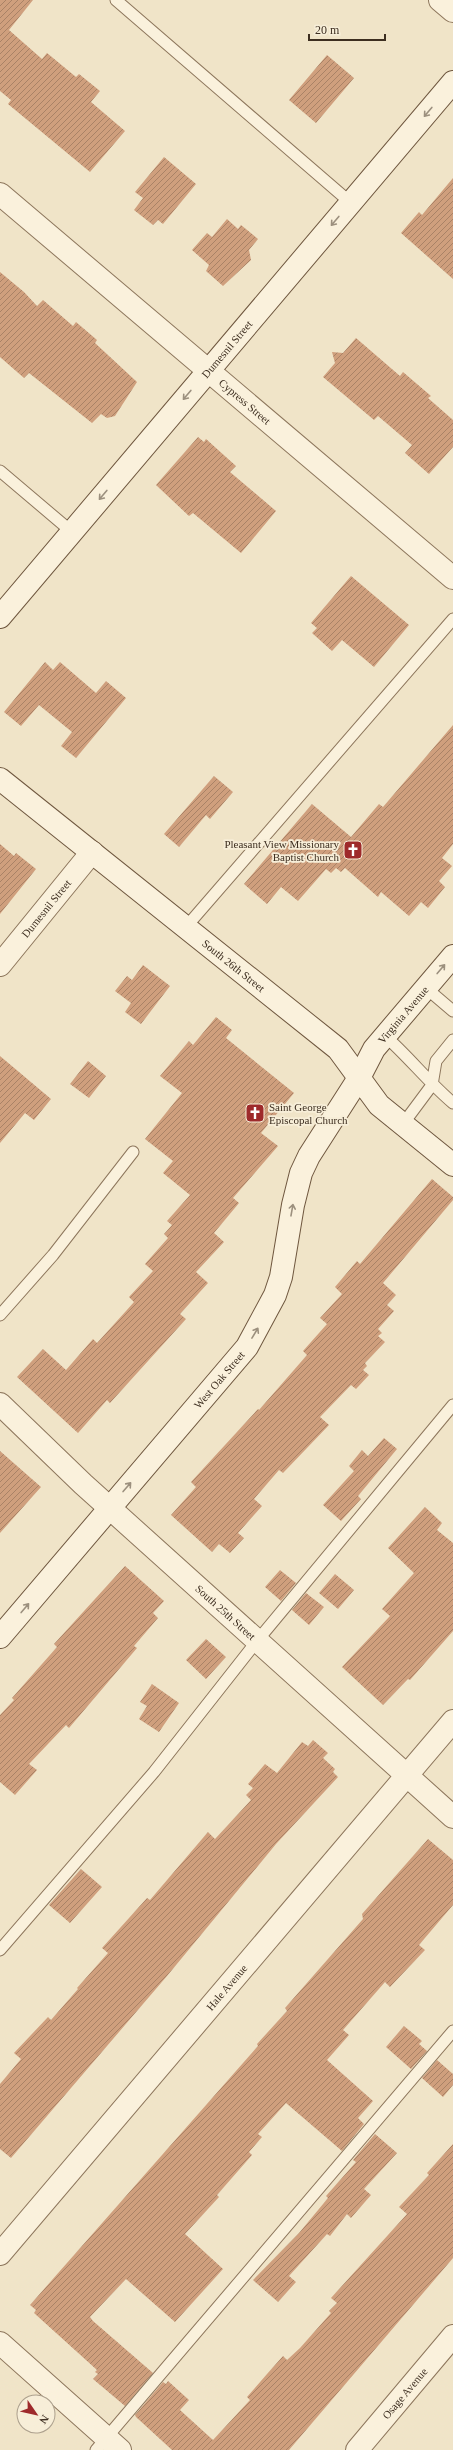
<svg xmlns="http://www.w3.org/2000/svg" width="453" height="2450" viewBox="0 0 453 2450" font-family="'Times New Roman',serif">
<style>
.building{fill:url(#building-hatch)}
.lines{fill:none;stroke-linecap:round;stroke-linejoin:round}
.lane-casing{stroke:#8d765c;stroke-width:13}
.street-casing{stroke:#8d765c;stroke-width:24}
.secondary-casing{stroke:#6f573f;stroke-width:24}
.lane{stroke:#faf1dc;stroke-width:11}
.street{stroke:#faf1dc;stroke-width:22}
.secondary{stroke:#faf1dc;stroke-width:22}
.oneway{stroke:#9c907e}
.labels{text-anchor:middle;stroke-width:3.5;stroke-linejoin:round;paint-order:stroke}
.street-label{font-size:11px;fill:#3d2e20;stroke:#f7eed8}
.poi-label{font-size:11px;fill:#3d2e20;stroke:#f7eed8;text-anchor:end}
</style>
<defs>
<pattern id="building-hatch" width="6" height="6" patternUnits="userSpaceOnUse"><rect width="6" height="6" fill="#cf9f7d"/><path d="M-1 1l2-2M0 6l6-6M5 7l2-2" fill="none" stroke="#a98266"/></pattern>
</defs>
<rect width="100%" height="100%" fill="#f0e4c8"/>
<path class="building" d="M0 0H33L9 30 42 59 47 53 76 77 79 74 100 91 91 102 125 131 90 172 8 104 11 100 0 91Z
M327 55 354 78 316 123 289 100Z
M164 157 196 184 163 224 158 220 153 225 134 210 143 198 135 192Z
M453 178V279L401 233 419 212 422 215Z
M227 219 238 229 241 225 258 239 249 250 251 260 223 286 206 271 209 265 192 250 207 233 212 237Z
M0 272 24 292 37 306 43 300 73 326 76 322 97 340 95 343 137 382 115 416 107 418 101 414 92 423 29 373 24 378 0 357Z
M356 338 400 376 403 372 431 396 428 398 453 420V447L429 474 405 453 412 445 378 416 374 420 323 377 335 363 332 352 343 353Z
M198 437 204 442 206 439 236 466 230 472 276 511 241 553 193 513 189 516 156 485Z
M351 576 409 625 374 667 342 640 332 651 312 633 317 628 311 623Z
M45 662 53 670 60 662 96 693 106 681 126 698 76 758 61 746 72 732 39 705 21 726 4 712Z
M453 725V844L442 858 452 866 439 881 445 887 428 908 421 902 409 916 381 892 378 897 345 868 341 872 336 868 331 873 326 869 298 901 281 887 267 904 244 884 312 804 351 837 379 804 383 807Z
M214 776 233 792 210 819 206 815 179 847 164 834Z
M0 844 14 856 16 853 36 869 0 914Z
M143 965 170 986 141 1024 125 1012 131 1003 115 991 127 976 132 980Z
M216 1017 232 1030 226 1038 294 1093 261 1133 278 1146 233 1198 239 1203 214 1233 224 1242 196 1272 208 1283 180 1314 186 1319 110 1403 107 1400 78 1433 17 1377 43 1349 66 1370 93 1339 97 1343 126 1311 134 1302 129 1297 153 1271 145 1264 168 1238 164 1234 172 1225 167 1221 190 1195 163 1173 173 1161 145 1139 182 1093 160 1076 189 1041 193 1045Z
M0 1056 51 1099 34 1120 25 1113 0 1143Z
M88 1061 106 1076 89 1098 70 1084Z
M432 1179 453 1197V1200L383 1283 396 1295 387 1305 394 1311 378 1329 382 1333 378 1336 385 1342 365 1363 367 1366 363 1370 369 1375 356 1389 351 1385 320 1417 329 1425 283 1473 279 1470 254 1499 262 1506 238 1533 244 1538 230 1553 219 1544 212 1552 171 1515 196 1487 191 1482 258 1409 259 1410 307 1355 303 1351 327 1324 320 1318 342 1294 335 1287 357 1261 360 1264Z
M384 1438 397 1449 358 1496 361 1499 341 1521 323 1505 354 1471 349 1466 362 1450 368 1456Z
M0 1451 41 1487 0 1533Z
M425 1507 442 1523 437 1530 453 1543V1631L410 1680 408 1679 383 1705 342 1667 390 1616 382 1609 414 1573 388 1548Z
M125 1566 164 1601 153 1613 158 1618 134 1646 137 1648 69 1728 66 1725 29 1764 37 1770 15 1795 0 1782V1715L14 1700 12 1698 57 1647 54 1644Z
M280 1570 296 1583 281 1601 265 1587Z
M335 1574 354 1590 338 1609 319 1593Z
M306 1593 324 1607 309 1625 292 1610Z
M206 1639 226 1657 206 1679 186 1660Z
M152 1684 179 1703 159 1732 139 1719 147 1706 140 1702Z
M313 1740 328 1753 323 1758 335 1769 333 1772 338 1777 276 1844 167 1976 11 2158 0 2149V2084L21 2059 14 2053 48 2017 51 2020 78 1989 77 1988 108 1953 102 1948 147 1898 150 1900 208 1832 215 1839 251 1800 246 1795 253 1788 248 1784 265 1764 277 1773 302 1742 308 1746Z
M428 1839 453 1860V1905L419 1945 425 1950 390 1987 385 1982 343 2030 349 2035 327 2060 373 2101 358 2118 364 2124 342 2151 286 2103 258 2134 262 2137 249 2152 252 2155 217 2195 219 2197 185 2234 223 2269 175 2322 126 2279 90 2317 93 2321 153 2373 125 2406 93 2379 98 2374 95 2372 97 2370 34 2313 36 2310 30 2305 258 2046 257 2044 287 2011 285 2008 363 1919 362 1914Z
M81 1869 102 1887 70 1923 49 1905Z
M404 2026 422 2041 419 2044 427 2051 411 2069 386 2047Z
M437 2060 453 2074V2085L443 2097 422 2078Z
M375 2134 397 2153 364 2189 371 2195 351 2218 347 2214 330 2236 327 2234 289 2276 296 2282 278 2302 253 2280 299 2233 328 2198 326 2196 356 2162 353 2160Z
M453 2144V2258L289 2450H172L136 2417 135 2415 163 2382 166 2384 168 2381 189 2400 180 2410 213 2440 250 2400 247 2397 267 2374 283 2356 287 2360 300 2348 331 2313 329 2311 337 2303 331 2298 407 2214 399 2207 429 2175 427 2173Z"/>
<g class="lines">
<g class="lane-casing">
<path id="lane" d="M116 0 351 203
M0 471 72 532
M186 927 453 619
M426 988 453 1011
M385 1036C409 1057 428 1082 453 1103
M403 1124 432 1085 436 1061 453 1040
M0 1315 53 1255 133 1152
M0 1950 154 1772 257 1641 453 1405
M96 2450 453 2031"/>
</g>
<g class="street-casing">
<g id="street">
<path d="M440 0 453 11"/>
<path id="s1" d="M0 194 453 578"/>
<path id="s2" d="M0 965 92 852"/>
<path id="s3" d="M0 1404 83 1484 453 1817"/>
<path id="s4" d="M0 2254 453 1721"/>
<path d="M0 2343 120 2450"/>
<path id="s5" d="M357 2450 453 2336"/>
</g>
</g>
<g class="secondary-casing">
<g id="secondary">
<path id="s6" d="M0 617 453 82"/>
<path id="s7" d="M0 779 338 1049 379 1105 453 1165"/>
<path id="s8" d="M0 1637 247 1347 275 1295 281 1277 293 1205 301 1173 309 1156 359 1078 374 1049 453 956"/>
</g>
</g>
<use href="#lane" class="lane"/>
<use href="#street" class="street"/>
<use href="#secondary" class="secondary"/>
</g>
<defs><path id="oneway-shaft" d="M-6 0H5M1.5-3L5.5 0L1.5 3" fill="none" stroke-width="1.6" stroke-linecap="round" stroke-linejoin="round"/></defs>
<g class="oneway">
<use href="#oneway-shaft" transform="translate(428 112) rotate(130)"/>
<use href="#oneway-shaft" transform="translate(335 221) rotate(130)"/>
<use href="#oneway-shaft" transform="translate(187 395) rotate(130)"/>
<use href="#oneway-shaft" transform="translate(103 495) rotate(130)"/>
<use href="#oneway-shaft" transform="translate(441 969) rotate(-50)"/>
<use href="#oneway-shaft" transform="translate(292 1210) rotate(-80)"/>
<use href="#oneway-shaft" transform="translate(255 1333) rotate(-59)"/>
<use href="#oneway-shaft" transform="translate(127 1487) rotate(-49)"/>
<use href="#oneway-shaft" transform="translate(25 1608) rotate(-50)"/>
</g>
<defs>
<g id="church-square" transform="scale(1)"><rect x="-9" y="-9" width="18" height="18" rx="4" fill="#9e2a2b" stroke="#f7eed8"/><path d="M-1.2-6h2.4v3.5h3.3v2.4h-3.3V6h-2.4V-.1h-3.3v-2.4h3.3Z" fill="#fff"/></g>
</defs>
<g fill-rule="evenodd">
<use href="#church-square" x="353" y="850"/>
<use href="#church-square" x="255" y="1113"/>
</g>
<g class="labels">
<g class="street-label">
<text dy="4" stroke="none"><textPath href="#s6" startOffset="351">Dumesnil Street</textPath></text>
<text dy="4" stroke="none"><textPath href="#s1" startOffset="321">Cypress Street</textPath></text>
<text dy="4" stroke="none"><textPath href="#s2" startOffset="73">Dumesnil Street</textPath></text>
<text dy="4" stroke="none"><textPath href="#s7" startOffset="299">South 26th Street</textPath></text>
<text dy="4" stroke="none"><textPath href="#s8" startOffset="754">Virginia Avenue</textPath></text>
<text dy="4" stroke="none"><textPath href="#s8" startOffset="338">West Oak Street</textPath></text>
<text dy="4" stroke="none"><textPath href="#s3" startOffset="307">South 25th Street</textPath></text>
<text dy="4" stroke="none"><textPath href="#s4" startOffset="350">Hale Avenue</textPath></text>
<text dy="4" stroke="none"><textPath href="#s5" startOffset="74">Osage Avenue</textPath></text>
</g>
<g class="poi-label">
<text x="339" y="848">Pleasant View Missionary<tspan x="339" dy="13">Baptist Church</tspan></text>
<text x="269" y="1111" text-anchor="start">Saint George<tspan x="269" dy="13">Episcopal Church</tspan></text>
</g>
</g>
<g transform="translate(36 2414) rotate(124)"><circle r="19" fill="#f7eed8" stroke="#ada18e"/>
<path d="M0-3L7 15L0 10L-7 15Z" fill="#9e2a2b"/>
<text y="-6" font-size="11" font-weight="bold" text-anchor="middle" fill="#3d2e20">N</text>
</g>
<path d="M309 34v6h76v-6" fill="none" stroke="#3d2e20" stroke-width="2"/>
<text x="315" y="34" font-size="12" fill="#3d2e20" stroke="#f7eed8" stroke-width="3" paint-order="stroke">20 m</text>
</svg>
